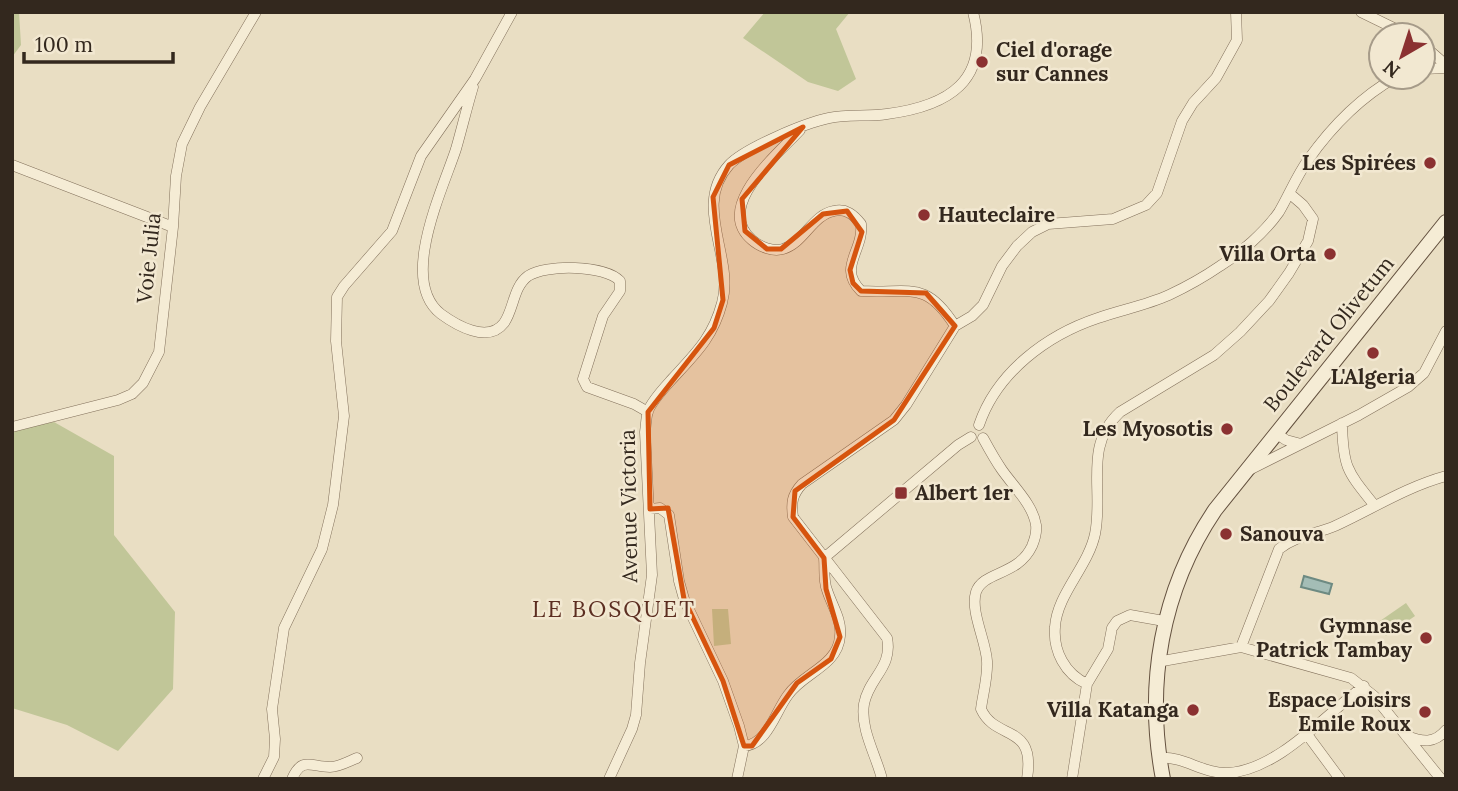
<svg xmlns="http://www.w3.org/2000/svg" width="1458" height="791" viewBox="0 0 1458 791" font-family="Lora,serif">
<style>
.green{fill:#c1c698}
.water{fill:#a4bdb6;stroke:#6d8a82;stroke-width:2}
.lines{fill:none;stroke-linecap:round;stroke-linejoin:round}
.street-casing{stroke:#82705b;stroke-width:11}
.secondary-casing{stroke:#64513f;stroke-width:16}
.street{stroke:#f5ecd5;stroke-width:10}
.secondary{stroke:#f5ecd5;stroke-width:14}
.marked{fill:#d6540e;fill-opacity:0.2;stroke:#d6540e;stroke-width:5;stroke-linejoin:round}
.poi-dot{fill:#8b3131;stroke:#f2e8d1;stroke-width:2.5}
.labels{text-anchor:middle;stroke-width:5;stroke-linejoin:round;paint-order:stroke}
.poi-label{font-size:21px;font-weight:bold;fill:#33281e;stroke:#f2e8d1;text-anchor:end}
.street-label{font-size:21px;fill:#33281e;stroke:#f2e8d1}
.neighbourhood-label{font-size:23px;letter-spacing:2px;fill:#5c2e21;stroke:#f2e8d1}
</style>
<rect width="100%" height="100%" fill="#e9dec3"/>
<path class="green" d="M12 12H19L21 45 12 57Z
M765 12H850L836 29 856 79 838 91 808 82 743 38Z
M54 422 114 456V535L175 612 173 689 118 751 67 725 12 708V429Z
M1406 603 1415 616 1386 636 1377 623Z
M712 609H728L731 644 714 646Z"/>
<path class="water" d="M1304 576 1332 584 1329 594 1301 587Z"/>
<g class="lines">
<g class="street-casing">
<path id="street" d="M1361 12 1408 35
M1423 45 1446 65
M1423 69 1446 68
M473 87C467 107 462 128 456 149 443 189 398 281 441 314 456 325 488 344 504 323 514 309 513 287 528 276 546 264 605 265 620 281V291L603 316 583 379 587 387 634 404 648 412
M800 130C778 154 713 207 752 240 760 247 773 252 783 249 804 243 812 215 834 211 846 208 854 215 861 224 864 251 837 267 861 291 910 294 925 279 955 326
M12 165 173 227
M1342 423C1343 468 1347 471 1375 506
M979 425C997 372 1047 335 1098 318 1121 310 1147 305 1169 295 1186 287 1204 277 1220 266 1241 253 1265 232 1279 212 1289 195 1296 177 1308 160 1332 126 1359 98 1396 77
M12 427 118 400 132 394 143 383 159 352 173 227 176 176 182 144 200 107 256 12
M1277 434 1286 440 1301 444
M983 438C989 449 995 460 1002 470 1014 487 1033 505 1036 525 1037 533 1035 539 1032 546 1018 576 983 571 976 592 970 611 986 641 987 661 988 677 983 693 981 709 996 742 1036 722 1027 779
M1249 470 1359 415 1408 387 1424 373 1446 331
M650 509 660 508 669 515 679 581 684 599 723 681 739 726 744 746 737 779
M824 558 958 445 971 437
M1241 647 1279 549C1295 536 1316 534 1335 526 1372 509 1406 487 1446 476
M1157 662 1241 647 1351 678 1374 696 1441 779
M1087 684C1065 674 1053 651 1055 627 1057 594 1088 567 1095 534 1104 490 1083 446 1120 412L1214 355 1240 332 1269 301 1289 273 1308 241 1313 219 1303 205 1289 193
M1306 733 1340 779
M1406 736C1423 742 1434 744 1446 730
M744 746C768 744 775 712 788 695 803 673 838 666 840 636 842 619 832 606 827 590 823 580 825 569 824 558
M1160 758C1184 756 1203 774 1228 773 1278 770 1326 714 1364 686
M263 779 274 757 275 739 272 709 284 628 322 549 333 505 344 416 336 341 337 297 344 286 392 231 421 156 475 79 512 12
M292 779C302 756 311 767 330 767 339 767 349 761 357 758
M609 779 632 729 636 715 640 663 652 575 645 432C646 426 646 417 648 411 653 399 665 387 673 378 696 353 713 337 722 303 735 258 692 206 729 165 745 148 805 123 829 118 848 114 868 117 887 114 948 106 991 81 973 12
M882 779C876 755 860 729 864 704 869 677 893 668 887 638L793 517C791 503 792 495 802 484L894 420 906 405 955 326 972 316 983 305 1002 266 1017 246 1032 232 1048 224 1113 219 1146 205 1157 193 1182 121 1193 103 1216 78 1237 40 1236 12
M1072 779 1087 684 1108 649 1112 628 1117 621 1130 615 1164 621"/>
</g>
<g class="secondary-casing">
<path id="secondary" d="M1163 779C1145 685 1161 590 1215 510L1446 222"/>
</g>
<use href="#street" class="street"/>
<use href="#secondary" class="secondary"/>
</g>
<path class="marked" d="M803 127 742 199 745 231 767 249H781L823 214 847 211 862 232 850 270 853 283 861 291 926 293 955 326 894 420 795 491 793 517 824 558 826 589 840 637 831 659 797 683 752 746H744L723 681 684 599 668 508 650 509 648 412 714 328 723 300 713 197 729 165Z"/>
<g class="poi-dot">
<circle cx="982" cy="62" r="7"/>
<circle cx="1430" cy="163" r="7"/>
<circle cx="924" cy="215" r="7"/>
<circle cx="1330" cy="254" r="7"/>
<circle cx="1373" cy="353" r="7"/>
<circle cx="1227" cy="429" r="7"/>
<rect x="894" y="486" width="14" height="14" rx="3.5"/>
<circle cx="1226" cy="534" r="7"/>
<circle cx="1426" cy="638" r="7"/>
<circle cx="1193" cy="710" r="7"/>
<circle cx="1425" cy="712" r="7"/>
</g>
<g class="labels">
<g class="poi-label">
<text x="996" y="57" text-anchor="start">Ciel d'orage<tspan x="996" dy="24">sur Cannes</tspan></text>
<text x="1416" y="170">Les Spirées</text>
<text x="938" y="222" text-anchor="start">Hauteclaire</text>
<text x="1316" y="261">Villa Orta</text>
<text x="1373" y="384" text-anchor="middle">L'Algeria</text>
<text x="1213" y="436">Les Myosotis</text>
<text x="915" y="500" text-anchor="start">Albert 1er</text>
<text x="1240" y="541" text-anchor="start">Sanouva</text>
<text x="1412" y="633">Gymnase<tspan x="1412" dy="24">Patrick Tambay</tspan></text>
<text x="1411" y="707">Espace Loisirs<tspan x="1411" dy="24">Emile Roux</tspan></text>
<text x="1179" y="717">Villa Katanga</text>
</g>
<g class="street-label">
<text transform="translate(149 258) rotate(-84)" y="7">Voie Julia</text>
<text transform="translate(1329 334) rotate(-51)" y="7">Boulevard Olivetum</text>
<text transform="translate(629 506) rotate(-91)" y="7">Avenue Victoria</text>
</g>
<g class="neighbourhood-label">
<text x="614" y="617">LE BOSQUET</text>
</g>
</g>
<rect width="1458" height="791" fill="none" stroke="#33281e" stroke-width="28"/>
<g transform="translate(1402 56) rotate(219)"><circle r="33" fill="#f2e8d1" stroke="#a69b89" stroke-width="2"/>
<path d="M0-5L12 26L0 18L-12 26Z" fill="#8b3131"/>
<text y="-10" font-size="19" font-weight="bold" text-anchor="middle" fill="#33281e">N</text>
</g>
<path d="M24 52v10h149v-10" fill="none" stroke="#33281e" stroke-width="3.5"/>
<text x="35" y="52" font-size="21" fill="#33281e" stroke="#f2e8d1" stroke-width="5" paint-order="stroke">100 m</text>
</svg>
